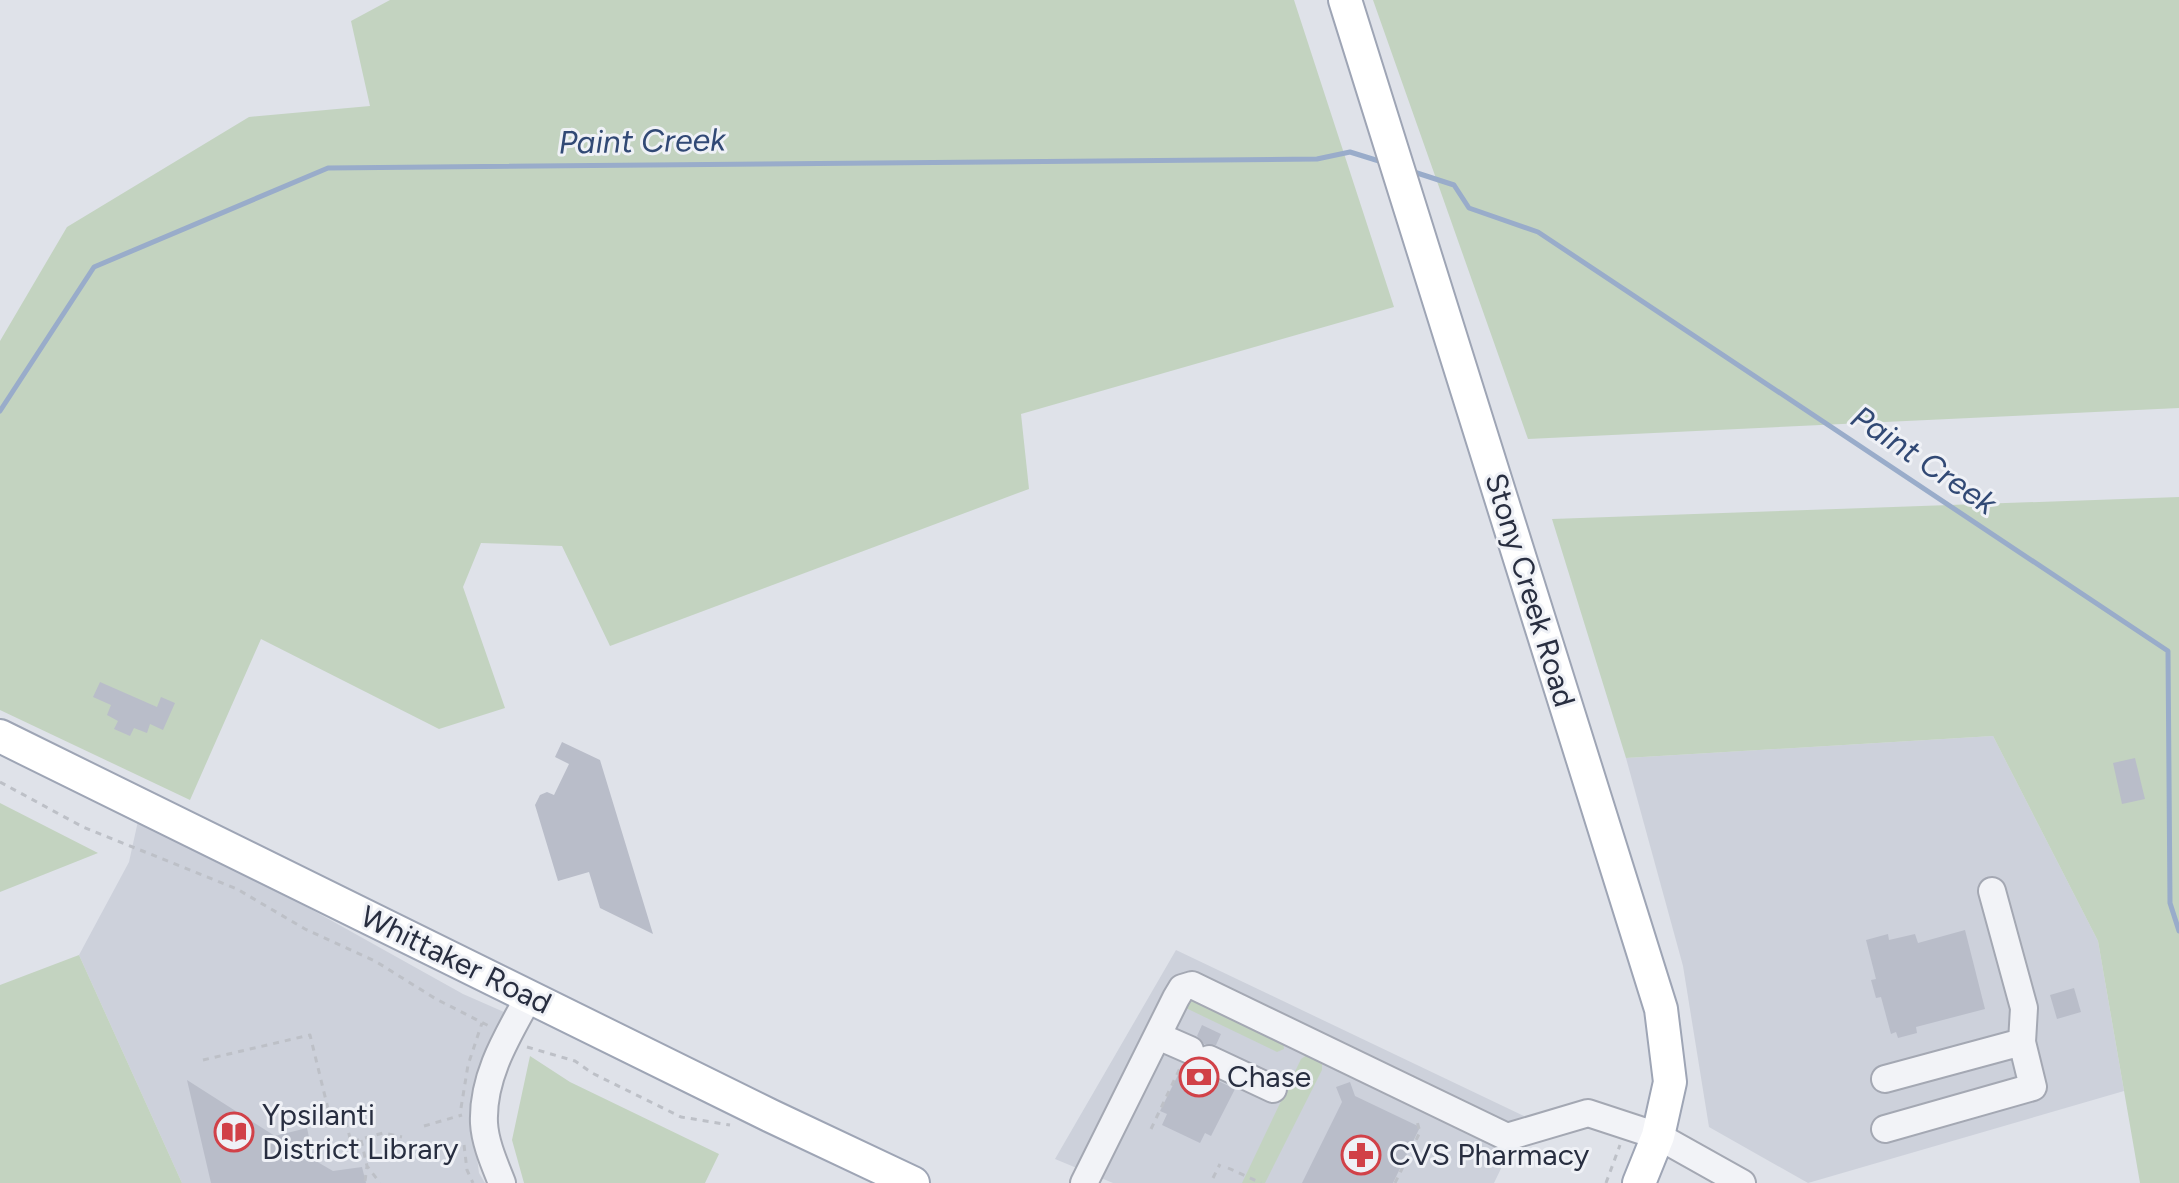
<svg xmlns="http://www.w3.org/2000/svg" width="2179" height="1183" viewBox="0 0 2179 1183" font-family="Figtree,sans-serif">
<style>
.built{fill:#cdd1db}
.green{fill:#c3d3c0}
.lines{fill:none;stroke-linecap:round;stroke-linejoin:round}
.stream{stroke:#99acca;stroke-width:5}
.building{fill:#b9bdc9}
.minor-casing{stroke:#a4a8b3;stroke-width:30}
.major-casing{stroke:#9ea5b5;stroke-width:36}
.path{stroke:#bdc0c7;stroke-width:3;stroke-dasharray:6 6;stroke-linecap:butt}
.minor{stroke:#f2f3f7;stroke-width:26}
.major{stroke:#fff;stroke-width:32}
.labels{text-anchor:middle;stroke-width:6;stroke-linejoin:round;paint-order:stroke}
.street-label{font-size:30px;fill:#282e40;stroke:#eff1f6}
.poi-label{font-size:30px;fill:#282e40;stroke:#eff1f6;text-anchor:start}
.water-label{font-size:32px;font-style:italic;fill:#314975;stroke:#eff1f6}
</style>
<rect width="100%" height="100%" fill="#dfe2e9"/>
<path class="built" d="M1993 736 2098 941 2124 1091 1808 1183 1709 1127 1683 966 1626 758Z
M138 821 264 883 463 994 504 1012 470 1102 479 1173 485 1183H182L79 955 129 862Z
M1176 950 1526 1117 1494 1183H1113L1055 1159Z"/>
<path class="green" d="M390 0H1294L1394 307 1021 414 1029 489 610 646 562 546 481 543 463 587 505 708 439 729 261 639 190 800 0 710V341L67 227 249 117 370 106 351 21Z
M1373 0H2179V408L1528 439Z
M2179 497V1183H2140L2098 941 1993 736 1626 758 1552 519Z
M0 803 98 853 0 892Z
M79 955 182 1183H0V985Z
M1187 998H1192L1283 1041 1284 1049 1277 1052 1188 1009 1185 1007Z
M1307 1055 1322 1063V1070L1265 1183H1242L1301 1059Z
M530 1056 570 1082 719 1154 705 1183H524L512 1140Z"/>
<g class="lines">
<path class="stream" d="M1414 172 1454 185 1469 208 1538 232 2168 651 2170 903 2179 931
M0 411 94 267 328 168 1317 159 1350 152 1379 161"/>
</g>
<path class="building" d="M100 682 157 707 161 697 175 703 163 730 150 724 147 733 134 728 130 736 114 729 118 721 107 715 111 705 93 697Z
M562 742 600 760 653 934 600 908 589 872 558 881 535 805 540 795 547 792 554 795 569 764 555 757Z
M2135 758 2145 799 2122 804 2113 763Z
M1965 930 1985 1009 1916 1027 1917 1033 1898 1038 1896 1032 1891 1034 1881 997 1876 998 1871 980 1876 979 1866 940 1888 934 1889 940 1915 934 1918 943Z
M2074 988 2081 1012 2057 1019 2050 995Z
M1202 1025 1221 1034 1216 1045 1204 1044 1197 1036Z
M1183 1065H1195L1202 1073 1235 1089 1211 1136 1205 1133 1200 1143 1162 1125 1167 1114 1160 1111Z
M187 1080 275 1136 307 1128 314 1160 333 1171 362 1167 366 1183H211Z
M1350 1082 1355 1096 1420 1127 1393 1183H1302L1342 1102 1336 1087Z"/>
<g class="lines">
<g class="minor-casing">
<path id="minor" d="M1158 1036 1190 1050
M1209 1059 1273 1089
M1885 1079 2022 1042
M1885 1129 2033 1087 2022 1042 2024 1008 1992 891
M502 1183C495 1165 485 1143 484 1123 482 1076 508 1035 530 995
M1084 1183 1176 998 1182 988 1192 985 1507 1137 1588 1113 1658 1136 1742 1183"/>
</g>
<g class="major-casing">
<path id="major" d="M1345 0 1661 1009 1670 1082 1658 1136 1639 1183
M0 736 771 1116 913 1183"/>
</g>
<path class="path" d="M0 782 83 827 237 889 305 929 375 961 436 999 489 1026
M527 1047 575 1061 592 1073 681 1117 730 1125
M203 1060 310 1035 332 1125 346 1122 351 1142 383 1133 402 1137
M461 1108 468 1065 482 1023
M424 1126 462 1115
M1151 1129 1180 1068
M361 1140 367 1166 380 1183
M464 1145 467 1170 473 1183
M1228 1168 1261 1183
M1213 1178 1220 1164
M365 1181 367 1166
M1395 1183 1420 1132 1416 1118
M1606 1183 1620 1145"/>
<use href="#minor" class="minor"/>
<use href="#major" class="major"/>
</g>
<defs>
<g id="bank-ring" transform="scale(2)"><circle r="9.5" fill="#eff1f6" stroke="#d14148" stroke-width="1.5"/><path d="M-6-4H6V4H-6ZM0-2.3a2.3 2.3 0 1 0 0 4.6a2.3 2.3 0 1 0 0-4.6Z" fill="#d14148"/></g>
<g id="library-ring" transform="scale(2)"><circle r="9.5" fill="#eff1f6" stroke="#d14148" stroke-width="1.5"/><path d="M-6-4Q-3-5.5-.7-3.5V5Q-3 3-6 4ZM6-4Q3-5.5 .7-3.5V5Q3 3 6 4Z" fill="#d14148"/></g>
<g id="pharmacy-ring" transform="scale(2)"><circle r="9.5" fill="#eff1f6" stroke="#d14148" stroke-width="1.5"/><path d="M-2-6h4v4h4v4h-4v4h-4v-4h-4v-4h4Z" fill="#d14148"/></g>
</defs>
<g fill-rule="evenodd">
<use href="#bank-ring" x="1199" y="1077"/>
<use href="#library-ring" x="234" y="1132"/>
<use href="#pharmacy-ring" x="1361" y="1155"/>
</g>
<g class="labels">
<g class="street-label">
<text transform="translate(1530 590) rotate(73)" y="10">Stony Creek Road</text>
<text transform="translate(456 960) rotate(26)" y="10">Whittaker Road</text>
</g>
<g class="poi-label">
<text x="1227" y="1087">Chase</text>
<text x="262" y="1125">Ypsilanti<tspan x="262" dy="34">District Library</tspan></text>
<text x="1389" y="1165">CVS Pharmacy</text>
</g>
<g class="water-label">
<text transform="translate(642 141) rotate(-1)" y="11">Paint Creek</text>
<text transform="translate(1924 460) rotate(34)" y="11">Paint Creek</text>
</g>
</g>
</svg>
